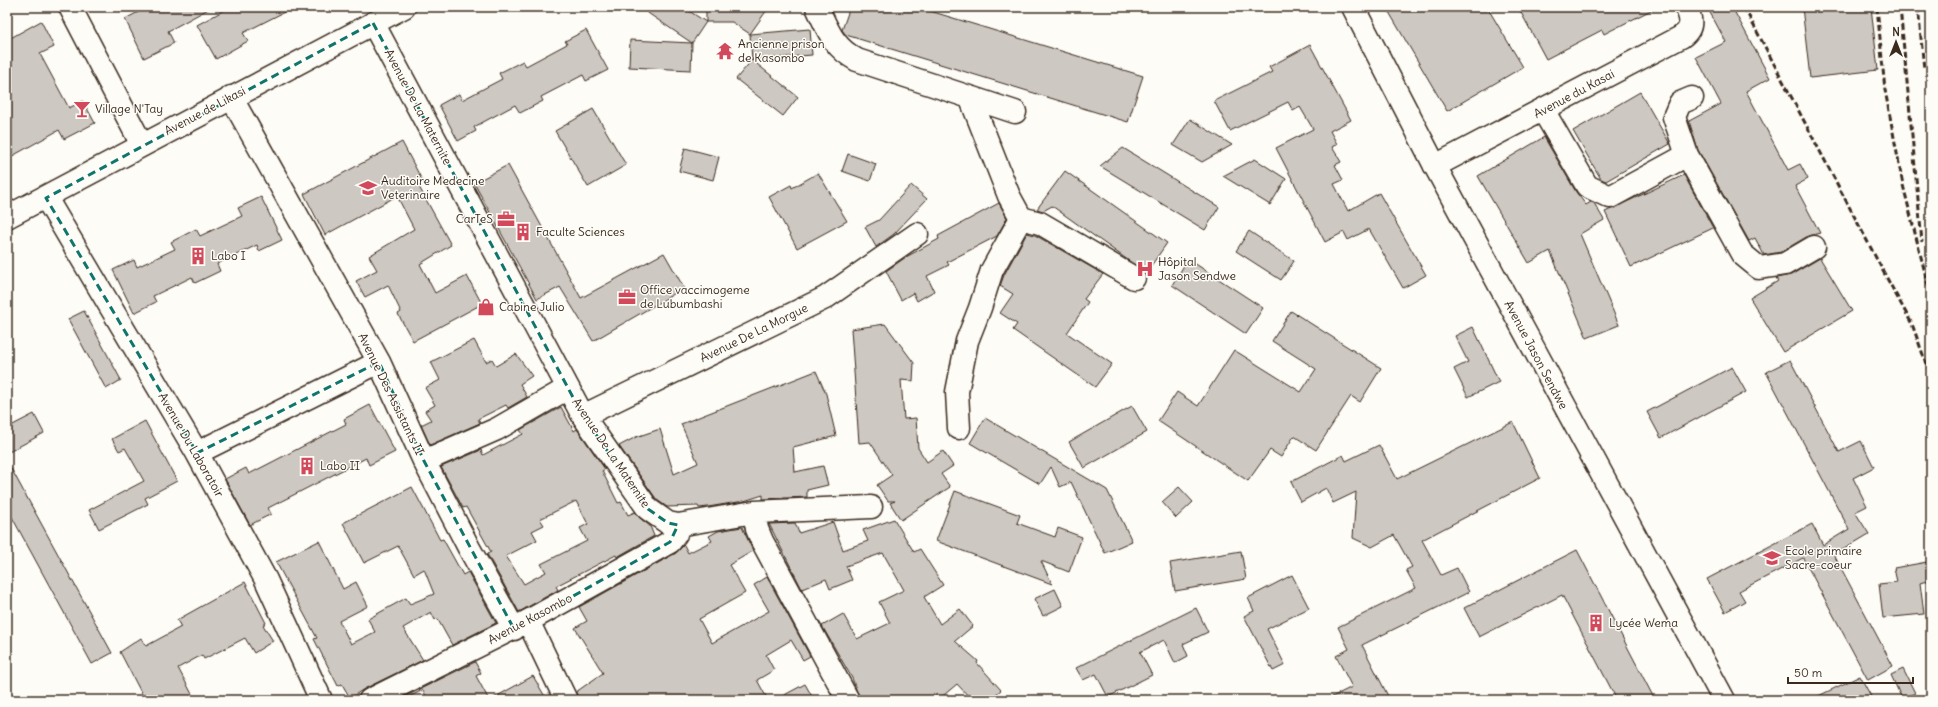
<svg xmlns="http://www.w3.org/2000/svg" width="1938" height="707" viewBox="0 0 1938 707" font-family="Delius,sans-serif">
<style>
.building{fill:#cdc8c2;stroke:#3b2a1e;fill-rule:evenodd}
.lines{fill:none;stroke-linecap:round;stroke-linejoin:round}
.minor-casing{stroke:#3b2a1e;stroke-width:25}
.major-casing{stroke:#3b2a1e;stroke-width:25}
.minor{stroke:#fdfcf7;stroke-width:22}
.major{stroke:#fdfcf7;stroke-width:22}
.rail{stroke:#3b2a1e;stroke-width:3;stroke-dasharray:6 3;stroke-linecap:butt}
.marked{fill:none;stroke:#0f766e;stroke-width:3;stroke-dasharray:8 5;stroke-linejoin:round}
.labels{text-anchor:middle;stroke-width:3;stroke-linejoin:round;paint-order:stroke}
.poi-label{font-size:12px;fill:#3b2a1e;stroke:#fdfcf7;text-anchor:start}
.street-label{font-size:12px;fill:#3b2a1e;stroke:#fdfcf7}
</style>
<rect width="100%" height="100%" fill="#fdfcf7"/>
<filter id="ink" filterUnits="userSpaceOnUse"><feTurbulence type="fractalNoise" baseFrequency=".025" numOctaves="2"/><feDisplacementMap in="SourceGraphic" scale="8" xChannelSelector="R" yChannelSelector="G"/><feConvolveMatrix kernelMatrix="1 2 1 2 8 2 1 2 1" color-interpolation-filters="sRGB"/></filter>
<g filter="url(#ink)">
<path class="building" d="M148 7H212L168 31 174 43 144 58 125 19Z
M230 7H294L243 33 248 41 216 59 197 25Z
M639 7H683L706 22 692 43Z
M706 7H769L750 34 732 22H706Z
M850 7H917L1143 76 1128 122 846 35 842 30Z
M1386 7H1487L1523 67 1447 111Z
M1518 7H1657L1604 34 1602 30 1546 59Z
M1707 7H1732L1770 78 1746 91 1788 170 1800 164 1808 179 1795 186 1820 233 1808 236 1781 252 1764 255 1755 238 1749 241 1698 150 1689 121 1721 104 1696 57 1726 42Z
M1802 7H1871L1878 70 1810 78Z
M41 21 54 47 40 54 69 108 83 101 95 123 64 139 59 130 7 159V40Z
M810 29 812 55 752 60 750 34Z
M586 30 608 70 586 81 583 75 541 97 543 101 520 113 515 105 474 127 476 131 458 141 439 105 459 94 462 100 502 79 499 73 523 61 526 66 567 44 565 41Z
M630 40 692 43 691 70 629 67Z
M1310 45 1351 120 1330 131 1337 144 1332 147 1341 162 1335 165 1343 180 1334 184 1348 211 1379 193 1426 275 1403 288 1369 229 1348 240 1344 232 1325 242 1276 148 1313 129 1300 107 1293 111 1288 102 1230 131 1214 101 1272 72 1269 67Z
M752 60 798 97 783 116 736 79Z
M1640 92 1670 144 1606 181 1601 179 1573 131Z
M593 109 626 165 588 187 555 131Z
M1190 119 1232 145 1202 162 1173 145Z
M1544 137 1576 192 1586 205 1591 202 1594 203 1604 220 1580 234 1619 325 1587 338 1550 251 1529 263 1478 176Z
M402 142 423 182 418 185 451 245 420 264 435 293 467 276 482 304 413 341 398 314 401 312 388 285 365 297 356 281 377 270 369 256 414 229 397 196 325 235 304 194Z
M685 148 719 157 713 180 679 171Z
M1123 148 1219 207 1205 230 1100 166Z
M848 154 876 164 870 181 842 171Z
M1255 159 1286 179 1270 205 1223 176Z
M508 165 581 298 664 253 684 288 593 341 560 287 537 299 474 183Z
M1065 171 1167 243 1146 273 1052 206 1043 211 1037 209Z
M818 173 847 221 797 248 769 197 791 185 792 188Z
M1684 175 1713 228 1631 267 1605 212Z
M911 185 927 199 894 234 876 247 865 227 879 220Z
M261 197 282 240 259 251 257 245 217 264 220 271 195 283 192 277 153 296 156 302 134 313 113 270 134 260 137 267 175 249 171 242 196 229 200 236 242 216 238 208Z
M999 203 1007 218 997 236 947 262 949 265 927 276 934 291 917 301 913 293 901 300 886 271 906 257 939 239 938 236Z
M1249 231 1294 261 1281 280 1236 251Z
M1027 233 1035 235 1103 274 1084 299 1088 302 1067 333 1112 364 1095 387 1013 330 1017 324 1000 313 1013 294 1000 286 1004 275Z
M1820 258 1852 311 1783 352 1750 298 1778 281 1776 278 1791 275Z
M1188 259 1263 308 1246 334 1172 285Z
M84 311 121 380 106 389 68 319Z
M1291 311 1381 368 1360 402 1351 396 1316 450 1294 436 1281 457 1270 450 1248 481 1158 421 1177 392 1198 406 1234 350 1301 392 1316 369 1272 341Z
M885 324 914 363 913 381 901 380 904 419 916 418 918 448 927 462 943 451 953 466 941 474 950 487 901 520 890 503 895 501H888L877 485 892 475 870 442 859 443 851 329Z
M1473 327 1499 382 1468 397 1454 369 1468 362 1455 336Z
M474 340 486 362 492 359 496 366 516 354 532 376 520 384 527 397 508 408 506 405 478 419 480 423 430 445 421 425 431 420 425 411 435 405 425 388 440 380 431 362Z
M1790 360 1839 452 1861 441 1874 467 1853 478 1867 506 1855 512 1869 534 1834 555 1893 666 1868 680 1803 558 1739 591 1745 601 1725 612 1707 579 1812 524 1823 545 1849 529 1766 372Z
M1732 367 1746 392 1661 438 1647 412Z
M816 371 826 394 836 436 793 447 795 472 823 466 828 485 807 490V497L763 499V495L744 501 708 507 699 508 698 506 667 507 657 500 619 446 636 437 660 429 674 474 698 463 681 424Z
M370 405 395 452 369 465 366 458 268 508 271 514 250 525 225 479 246 468 249 474 346 424 344 419Z
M1132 406 1147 432 1084 468 1069 442Z
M561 407 574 431 577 429 605 469 602 471 618 503 621 502 628 515 635 512 641 519 650 526 654 536 617 557 616 555 556 586 558 590 519 612 487 554 491 552 466 507 463 508 441 467 481 450 483 455 523 434 520 430ZM576 501 588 524 580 528 587 541 541 564 546 572 524 584 506 556 537 540 532 531 544 525 540 519Z
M34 414 44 433 7 453V428Z
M985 418 1107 490 1132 541 1105 553 1071 482 1060 487 1051 467 1040 484 970 443Z
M145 421 177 481 145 498 148 504 99 529 89 510 144 481 125 448 119 451 112 439Z
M1513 422 1540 478 1422 540 1441 575 1457 568 1469 592 1362 645 1390 700H1326L1352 687 1336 656 1349 649 1338 627 1416 588 1406 570 1412 567 1394 535 1372 547 1353 538 1356 492 1333 503 1326 488 1301 502 1291 482 1343 455 1346 461 1379 445 1397 479Z
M7 461 112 653 92 664 7 508Z
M412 487 440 540 443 539 463 575 468 572 496 623 452 645 437 618 435 620 431 612 403 628 423 660 364 689 350 698 342 684 338 686 314 639 317 638 276 562 319 541 343 589 356 582 368 606 339 621 351 644 375 632 368 619 406 598 410 604 434 594 424 569 414 575 398 546 364 563 343 523Z
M1179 487 1193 502 1176 518 1162 502Z
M955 491 1020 515 1017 523 1055 537 1058 528 1082 537 1069 572 1041 561 1052 584 936 541Z
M894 519 914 552 920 549 943 585 924 597 940 624 960 609 973 626 955 641 978 661 977 663 1001 690 989 700H972L957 684 938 700H860L852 678 822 626 843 614 857 639 890 623 879 602 904 590 883 553 846 566 852 580 830 589 826 579 802 589 769 524 795 523 799 533 833 522 843 550 868 541 863 530Z
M742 527 753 551 729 565 745 593 699 619 712 643 769 611 754 585 767 577 810 656 803 660 791 640 766 655 774 670 757 680 768 700H578L576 692 603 673 575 628 587 621 579 607 676 553 684 545 688 553 712 541 709 536 718 531Z
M1577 550 1655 700H1617L1562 595 1479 637 1464 608Z
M1241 551 1246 579 1175 591 1170 563Z
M1927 562 1930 580 1920 583 1924 614 1883 618 1879 584 1897 582 1894 568Z
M1292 575 1309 608 1267 629 1285 665 1273 671 1244 616 1254 611 1248 598Z
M245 582 266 623 263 625 273 641 254 653 245 638 204 659 202 655 178 668 193 696 185 700H145L120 652 141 638 146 646 181 627 177 620Z
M1055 589 1063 606 1043 616 1034 599Z
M1196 608 1208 632 1183 644 1188 656 1175 663 1164 640 1140 652 1152 675 1108 697 1096 674 1083 680 1076 668Z
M475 662 481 673 476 676 489 700H428L423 690 403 700H398Z
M1903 669 1915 693 1902 699 1891 675Z
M533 676 547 700H490Z
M1860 676 1873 700H1810Z
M805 684 814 700H775Z"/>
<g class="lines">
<g class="minor-casing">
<path id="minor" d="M70 7 142 145
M817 7C828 30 833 47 857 60L1015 112
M373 23 583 416 648 509 668 523 678 525 754 512 871 507
M231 97 379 362 424 461 469 548 514 629
M970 97 1009 196 1021 218 1040 223 1134 278
M1692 98 1680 103 1674 117 1687 155 1742 254 1759 268 1785 264 1814 247
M1543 110 1587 186 1610 197 1687 155
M1435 166 1681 37C1693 29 1692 19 1686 7
M46 198 197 453 266 580 321 700
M583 416 825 298 917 234
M959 428 957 392 967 341 980 308 992 270 1021 218
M197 453 379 362
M424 461 497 429 568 388
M754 512 757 529 762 541 848 700
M528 621 566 700
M370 700 528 621 670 542 676 534 678 525"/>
</g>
<g class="major-casing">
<path id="major" d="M1353 7 1435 166 1724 700
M7 217 404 7"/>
</g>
<use href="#minor" class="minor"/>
<use href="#major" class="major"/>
<path class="rail" d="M1744 7 1883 271 1912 324 1931 377
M1877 7 1885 90 1903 185 1931 297
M1900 7 1922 242
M1918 7 1924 69"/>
</g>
</g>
<path class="marked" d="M373 23 583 416 648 509 668 523 678 525 670 542 514 629 424 461 379 362 197 453 46 198Z"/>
<defs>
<g id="temple-bare" transform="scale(1.38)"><path d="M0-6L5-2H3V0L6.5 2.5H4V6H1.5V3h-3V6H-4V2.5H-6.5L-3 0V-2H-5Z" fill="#d1495b" stroke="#fdfcf7" stroke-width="2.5" paint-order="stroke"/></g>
<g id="bar-bare" transform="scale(1.38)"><path d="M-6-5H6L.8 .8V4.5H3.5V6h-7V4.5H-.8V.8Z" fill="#d1495b" stroke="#fdfcf7" stroke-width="2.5" paint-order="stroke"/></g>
<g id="school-bare" transform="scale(1.38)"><path d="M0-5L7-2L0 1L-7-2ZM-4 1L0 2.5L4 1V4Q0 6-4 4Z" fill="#d1495b" stroke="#fdfcf7" stroke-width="2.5" paint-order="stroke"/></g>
<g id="office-bare" transform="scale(1.38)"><path d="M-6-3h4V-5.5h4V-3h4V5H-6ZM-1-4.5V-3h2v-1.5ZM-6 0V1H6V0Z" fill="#d1495b" stroke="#fdfcf7" stroke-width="2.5" paint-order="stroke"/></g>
<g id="building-bare" transform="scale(1.38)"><path d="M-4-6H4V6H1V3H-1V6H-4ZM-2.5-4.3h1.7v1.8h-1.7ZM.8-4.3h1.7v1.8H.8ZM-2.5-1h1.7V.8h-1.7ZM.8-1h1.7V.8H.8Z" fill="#d1495b" stroke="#fdfcf7" stroke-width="2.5" paint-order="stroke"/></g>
<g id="hospital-bare" transform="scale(1.38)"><path d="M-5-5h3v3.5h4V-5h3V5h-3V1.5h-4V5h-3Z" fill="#d1495b" stroke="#fdfcf7" stroke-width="2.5" paint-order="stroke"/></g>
<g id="shop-bare" transform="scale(1.38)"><path d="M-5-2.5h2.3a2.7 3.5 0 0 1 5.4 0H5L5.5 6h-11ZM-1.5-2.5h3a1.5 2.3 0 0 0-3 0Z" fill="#d1495b" stroke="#fdfcf7" stroke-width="2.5" paint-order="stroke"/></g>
</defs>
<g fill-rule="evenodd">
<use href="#temple-bare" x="725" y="51"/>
<use href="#bar-bare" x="82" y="109"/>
<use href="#school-bare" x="368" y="188"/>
<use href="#office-bare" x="506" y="219"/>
<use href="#building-bare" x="523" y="232"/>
<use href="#building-bare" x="198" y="256"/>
<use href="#hospital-bare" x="1145" y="269"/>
<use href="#office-bare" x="627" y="297"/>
<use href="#shop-bare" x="486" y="307"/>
<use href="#building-bare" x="307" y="466"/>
<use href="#school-bare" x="1772" y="558"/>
<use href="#building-bare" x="1596" y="623"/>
</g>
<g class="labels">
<g class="poi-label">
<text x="738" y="48">Ancienne prison<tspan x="738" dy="14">de Kasombo</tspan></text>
<text x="95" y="113">Village N'Tay</text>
<text x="381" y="185">Auditoire Medecine<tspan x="381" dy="14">Veterinaire</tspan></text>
<text x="493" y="223" text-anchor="end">CarTeS</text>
<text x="536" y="236">Faculte Sciences</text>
<text x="211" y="260">Labo I</text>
<text x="1158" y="266">Hôpital<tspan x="1158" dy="14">Jason Sendwe</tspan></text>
<text x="640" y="294">Office vaccimogeme<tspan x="640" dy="14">de Lubumbashi</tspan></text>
<text x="499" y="311">Cabine Julio</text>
<text x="320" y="470">Labo II</text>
<text x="1785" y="555">Ecole primaire<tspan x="1785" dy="14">Sacre-coeur</tspan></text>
<text x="1609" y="627">Lycée Wema</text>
</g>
<g class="street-label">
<text transform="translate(1574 94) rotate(-28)" y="4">Avenue du Kasai</text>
<text transform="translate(418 107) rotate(62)" y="4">Avenue De La Maternite</text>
<text transform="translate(205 111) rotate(-28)" y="4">Avenue de Likasi</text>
<text transform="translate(754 333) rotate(-26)" y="4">Avenue De La Morgue</text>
<text transform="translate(1536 355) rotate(62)" y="4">Avenue Jason Sendwe</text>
<text transform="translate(391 394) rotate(64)" y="4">Avenue Des Assistants II</text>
<text transform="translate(191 445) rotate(60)" y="4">Avenue Du Laboratoir</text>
<text transform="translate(611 453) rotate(56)" y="4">Avenue De La Maternite</text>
<text transform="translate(530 619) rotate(-28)" y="4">Avenue Kasombo</text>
</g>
</g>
<rect width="1938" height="707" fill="none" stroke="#fdfcf7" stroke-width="24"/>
<rect x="12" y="12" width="1914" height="683" fill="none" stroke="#3b2a1e" stroke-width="1.5" filter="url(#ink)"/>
<g transform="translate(1896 42)" stroke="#fdfcf7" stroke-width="3" paint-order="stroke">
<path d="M0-3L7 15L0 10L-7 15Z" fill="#3b2a1e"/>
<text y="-6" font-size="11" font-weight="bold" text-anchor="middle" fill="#3b2a1e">N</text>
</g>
<path d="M1788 677v6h125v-6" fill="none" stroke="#3b2a1e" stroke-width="2"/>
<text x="1794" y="677" font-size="12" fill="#3b2a1e" stroke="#fdfcf7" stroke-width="3" paint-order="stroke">50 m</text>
</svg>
